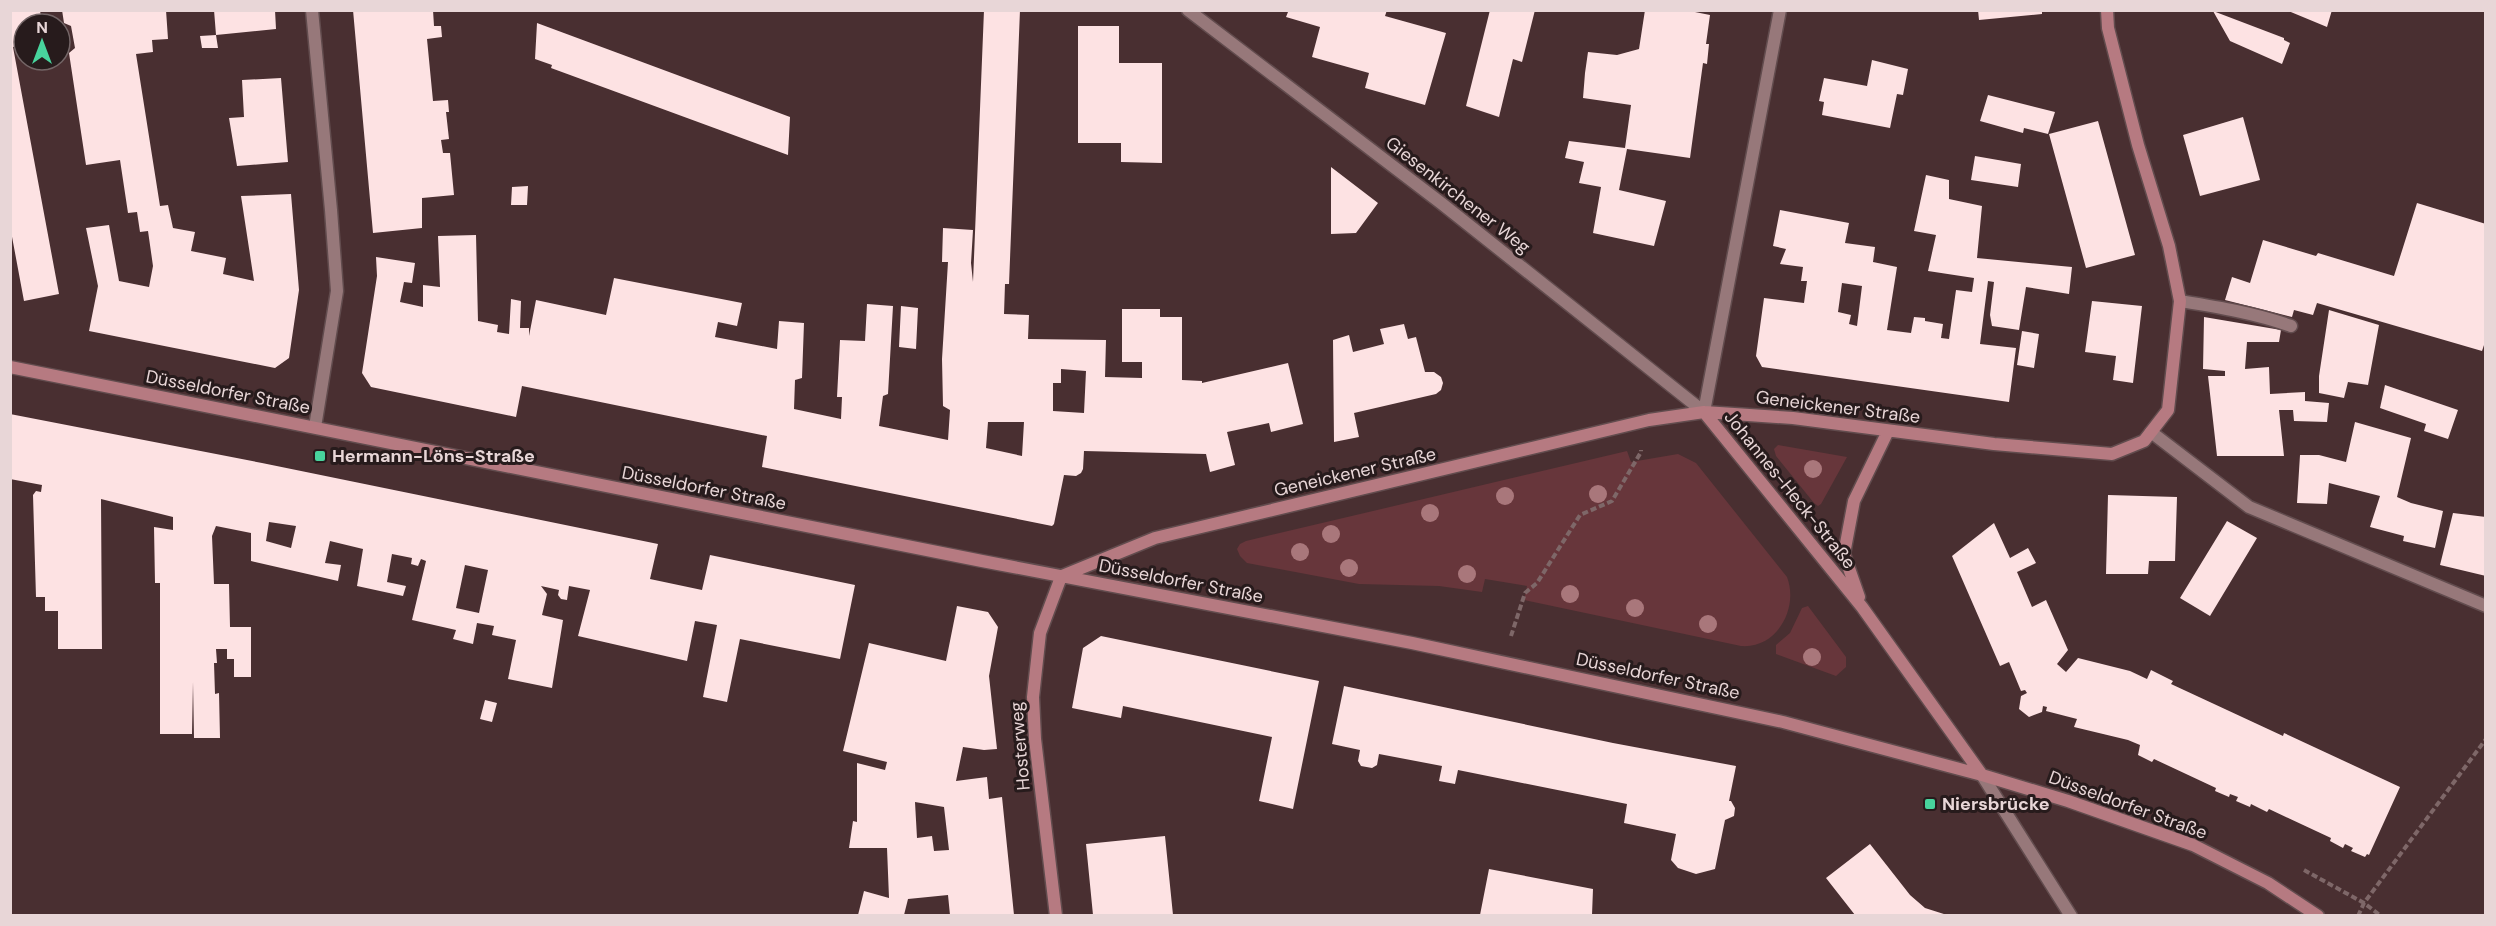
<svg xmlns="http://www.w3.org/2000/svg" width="2496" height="926" viewBox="0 0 2496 926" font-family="'DM Sans',sans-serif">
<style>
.green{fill:#67363b}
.building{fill:#fde2e3;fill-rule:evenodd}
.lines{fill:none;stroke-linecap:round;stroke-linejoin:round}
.lane-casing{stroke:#624c4e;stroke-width:15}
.street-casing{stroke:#624c4e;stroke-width:15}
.secondary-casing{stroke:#624c4e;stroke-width:15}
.path{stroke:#7e6768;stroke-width:4;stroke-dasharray:6 3;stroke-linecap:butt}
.lane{stroke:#97787a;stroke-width:12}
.street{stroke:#97787a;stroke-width:12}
.secondary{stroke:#b67a81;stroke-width:12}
.tree{fill:#a9777b}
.poi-dot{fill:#48d49d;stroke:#271b1c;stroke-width:2}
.labels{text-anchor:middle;stroke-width:6;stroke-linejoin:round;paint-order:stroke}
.street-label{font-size:18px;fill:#e8d6d7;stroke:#271b1c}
.poi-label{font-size:18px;font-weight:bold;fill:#e8d6d7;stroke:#271b1c;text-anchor:start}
</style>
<rect width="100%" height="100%" fill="#492f31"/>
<path class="green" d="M1778 445 1847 457 1821 504 1818 506 1814 503 1776 456 1774 449Z
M1627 451 1631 462 1678 454 1696 463 1787 577C1799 608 1777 649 1741 646L1524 600 1527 586 1485 579 1482 592 1439 586 1359 584 1247 563 1240 556 1237 549 1240 544 1246 541Z
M1808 606 1846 657V667L1836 676 1776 654V645L1790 633 1802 608Z"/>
<path class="building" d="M10 10H40L42 24H24V45L13 47 59 294 24 301 10 226Z
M62 10H166L168 39 152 40 153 52 136 54 160 206 168 205 173 228 195 232 191 251 226 258 223 274 254 281 241 196 291 194 299 290 289 358 275 368 89 331 98 286 86 228 109 225 119 281 149 287 153 266 148 231 140 232 137 212 128 213 120 160 86 165 69 53 75 48 71 26 64 23Z
M214 10H275L276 29 216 35Z
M353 10H433L434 26H441L442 37 427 39 433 101 448 100 449 112H446L449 139 441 140 443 153H450L454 195 422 198V228L373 233Z
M984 10H1020L1009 284H1005L1004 314 1029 315 1028 339 1106 340 1105 377 1142 378V362H1122V309H1160V317H1182V380L1202 381V383L1288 363 1303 424 1271 432 1269 423 1227 432 1235 465 1210 472 1206 454 1084 451 1083 469 1081 473 1076 476 1064 475 1054 524 1052 526 762 467 767 436 522 386 516 417 371 387 362 373 377 276 376 257 415 263 412 283 404 282 400 302 423 307V285L440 287 438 236 476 235 478 321 498 325 497 332 509 334 511 299 521 301 520 328H529V336L536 300 606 315 614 278 742 303 737 326 718 322 715 337 777 349 779 321 804 323 802 378 795 380 794 409 841 419 842 397H837L840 340 865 341 867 304 893 306 888 394 883 396 879 426 948 440 950 410 943 406 942 359 948 262H942L943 228 973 230 971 263 973 282ZM1061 369 1086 371 1084 413 1053 411V383H1061ZM988 422H1024L1022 456 986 448Z
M1284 10H1387L1385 16 1446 33 1425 105 1365 88 1369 73 1312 57 1320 27 1286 17 1288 12Z
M1490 10H1535L1522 62 1513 59 1499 117 1466 106Z
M1645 10H1685L1710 15 1706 44H1709L1707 64 1703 63 1690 158 1627 149 1619 190 1666 201 1654 246 1593 233 1601 187 1579 183 1584 162 1565 158 1569 141 1625 148 1631 105 1583 98 1585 73 1588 52 1617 55 1639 49Z
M1978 10H2042V14L1979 20Z
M2286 10H2332L2327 27Z
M2213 11 2284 38V40L2290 43 2282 64 2230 41Z
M537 23 790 117 788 155 551 68 552 65 535 59Z
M1078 26H1119V63H1162V163L1121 162V143H1078Z
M216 35 218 48H202L200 36Z
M1872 60 1908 69 1903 95 1897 94 1890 128 1822 115 1824 102 1819 101 1824 78 1867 86Z
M281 78 288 162 237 166 229 118 244 117 242 80Z
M1988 95 2055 112 2048 134 2024 128 2023 133 1980 121Z
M2243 117 2260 180 2200 196 2183 135Z
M2098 121 2135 255 2086 268 2049 134Z
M1975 156 2021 164 2018 187 1971 180Z
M1331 167 1378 203 1356 233 1331 234Z
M1926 175 1949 180V199L1982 206 1977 258 2072 267 2069 294 2026 287 2019 330 1992 326 1990 315 1994 282 1988 281 1980 344 2016 348 2009 402 1762 367 1756 356 1764 298 1804 303 1807 281H1801L1803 267 1780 264 1786 249 1773 246 1780 210 1849 223 1845 243 1875 247 1873 262 1897 267 1887 330 1911 333 1914 317 1925 318V321L1943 324 1941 338 1949 339 1956 290 1972 292 1974 278 1928 271 1936 235 1914 231ZM1842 283 1862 286 1857 326 1849 324 1851 315 1838 312Z
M528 186 527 205H511L512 187Z
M2417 203 2486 224V339L2482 351 2317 303 2313 315 2294 310 2292 317 2225 300 2232 277 2250 283 2263 240 2316 256 2318 253 2394 276Z
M2092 301 2142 306 2133 383 2113 380 2116 356 2085 352Z
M901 306 918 308 916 349 899 347Z
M2329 310 2379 325 2368 385 2348 382 2344 398 2319 393V376Z
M2204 317 2281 330 2279 342H2247L2245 369 2269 367 2270 394 2305 392V401L2329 403 2327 422 2294 421 2293 410H2279L2284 456H2217L2208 376H2225V371L2203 369Z
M1404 324 1408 339 1416 337 1425 372H1434L1441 377 1443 383 1441 390 1436 394 1354 413 1359 437 1334 442 1333 340 1349 335 1353 352 1384 344 1380 329Z
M2022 331 2039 334 2034 368 2017 365Z
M2385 385 2458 410 2448 439 2424 431 2426 424 2380 408Z
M10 414 262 463 658 544 650 579 702 590 710 555 855 585 840 659 740 639 727 702 703 697 717 625 695 621 687 661 578 636 590 590 569 586 567 600 561 599 558 595 559 590 541 586 547 594 542 615 563 620 552 688 508 679 516 640 492 635 494 626 477 623 473 644 453 639 456 630 412 620 426 561 421 559 418 566 411 564 412 558 392 554 387 582 406 586 403 596 357 586 363 549 330 541 325 563 341 565 338 581 251 561V533L216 526 212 536 214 584H229L230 627H251V677H234V659H227V649H216L217 663H214L215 694 219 693 220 738H194L193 682 192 734H160V583H155L154 527 173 530V517L101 499 102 649H58V611H45V597H36L33 495 36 491 41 492 42 485 10 479ZM269 522 296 526 291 548 266 541ZM465 565 488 570 479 613 456 608Z
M2355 422 2411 438 2397 497 2411 503 2443 511 2435 548 2403 541 2404 536 2370 527 2380 496 2329 483 2327 504 2297 503 2300 455H2319L2346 462Z
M2108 495 2177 497 2175 561H2149L2148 574H2106Z
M2453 513 2486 517V576L2440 565Z
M2227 521 2257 538 2210 616 2180 598Z
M1994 523 2010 558 2028 548 2036 563 2017 572 2032 607 2046 600 2068 650 2057 664 2066 672 2078 658 2130 671 2147 679 2151 670 2173 681 2171 684 2283 736 2284 733 2400 787 2369 855 2367 854 2365 857 2351 851 2353 848 2345 844 2343 848 2330 841 2331 838 2269 809 2267 812 2251 804 2250 807 2236 801 2238 797 2230 794 2229 797 2215 791 2216 788 2154 759 2152 762 2138 755 2140 745 2128 740 2074 727 2077 719 2046 711 2047 707 2043 706 2042 712 2029 717 2019 709 2021 696 2027 693 2025 690 2021 691 2009 662 2000 666 1952 556Z
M957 606 988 612 998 627 989 676 997 749 984 750 963 747 956 781 987 777 989 799 1002 797 1014 915H950L948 895 908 899 904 915H858L864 891 889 898 887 848H849L853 821 857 822V763L885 770 887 762 843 751 869 643 946 661ZM915 802 944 807 949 850 934 851 932 836 917 838Z
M1101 636 1319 681 1293 809 1259 801 1272 737 1123 706 1121 718 1072 708 1083 648Z
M1344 686 1613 743 1736 766 1729 801H1731L1735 808 1734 816 1725 820 1715 869 1696 874 1678 868 1671 860 1676 834 1624 823 1627 804 1458 770 1455 784 1439 781 1442 766 1379 754 1377 765 1372 768 1361 766 1358 761 1360 750 1332 744Z
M485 700 497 703 492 722 480 719Z
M1165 836 1173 915H1093L1086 844Z
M1870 844 1910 895 1925 908 1947 915H1855L1826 878Z
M1489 869 1593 889 1592 915H1480Z"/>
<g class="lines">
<g class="lane-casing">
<path id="lane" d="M2180 301C2217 307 2255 313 2291 326
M2151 432 2249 507 2486 606"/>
</g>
<g class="street-casing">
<path id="street" d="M312 10 331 210 337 291 315 427
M1188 10 1441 203 1704 412 1780 10
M1982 775 2071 916"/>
</g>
<g class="secondary-casing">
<path id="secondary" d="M10 367 982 561 1412 643 1783 722 1982 775 2068 801 2193 845 2268 883 2318 916
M1704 412 1862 607 1982 775
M1062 576 1155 538 1649 420 1704 412 1793 418 1994 444 2112 454 2144 441 2168 410 2180 301 2169 246 2138 145 2108 28 2107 10
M1859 597 1844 554 1854 501 1888 431
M1056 916 1035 739 1033 697 1040 633 1061 577"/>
</g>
<path class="path" d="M1511 636 1525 593 1537 583 1580 515 1612 501 1641 452V450
M2304 870 2364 903 2381 916
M2358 916 2364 903 2486 739"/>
<use href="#lane" class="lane"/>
<use href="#street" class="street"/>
<use href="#secondary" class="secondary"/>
</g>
<g class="tree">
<circle cx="1813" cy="469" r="9"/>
<circle cx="1598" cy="494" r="9"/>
<circle cx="1505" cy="496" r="9"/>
<circle cx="1430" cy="513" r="9"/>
<circle cx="1331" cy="534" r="9"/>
<circle cx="1300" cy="552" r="9"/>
<circle cx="1349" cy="568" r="9"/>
<circle cx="1467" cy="574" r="9"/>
<circle cx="1570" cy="594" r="9"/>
<circle cx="1635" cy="608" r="9"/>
<circle cx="1708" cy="624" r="9"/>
<circle cx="1812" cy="657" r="9"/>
</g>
<g class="poi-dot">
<rect x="314" y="450" width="12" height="12" rx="3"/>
<rect x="1924" y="798" width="12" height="12" rx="3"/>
</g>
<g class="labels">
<g class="street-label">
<text transform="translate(1458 195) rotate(38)" y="6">Giesenkirchener Weg</text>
<text transform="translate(228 392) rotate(11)" y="6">Düsseldorfer Straße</text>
<text transform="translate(1838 407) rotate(7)" y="6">Geneickener Straße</text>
<text transform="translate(1355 472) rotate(-13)" y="6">Geneickener Straße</text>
<text transform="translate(704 488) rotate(11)" y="6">Düsseldorfer Straße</text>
<text transform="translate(1790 490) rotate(51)" y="6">Johannes-Heck-Straße</text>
<text transform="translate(1181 581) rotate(11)" y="6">Düsseldorfer Straße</text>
<text transform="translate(1658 676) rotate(12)" y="6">Düsseldorfer Straße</text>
<text transform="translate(1020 746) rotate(-95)" y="6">Hosterweg</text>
<text transform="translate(2128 805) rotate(20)" y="6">Düsseldorfer Straße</text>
</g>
<g class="poi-label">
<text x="332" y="462">Hermann-Löns-Straße</text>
<text x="1942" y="810">Niersbrücke</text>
</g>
</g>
<rect width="2496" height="926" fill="none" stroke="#e8d6d7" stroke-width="24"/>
<g transform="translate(42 42)"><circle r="28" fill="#271b1c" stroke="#746667" stroke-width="1.5"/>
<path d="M0-4.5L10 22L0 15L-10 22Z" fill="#48d49d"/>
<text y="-9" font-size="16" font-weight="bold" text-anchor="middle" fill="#e8d6d7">N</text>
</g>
</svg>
